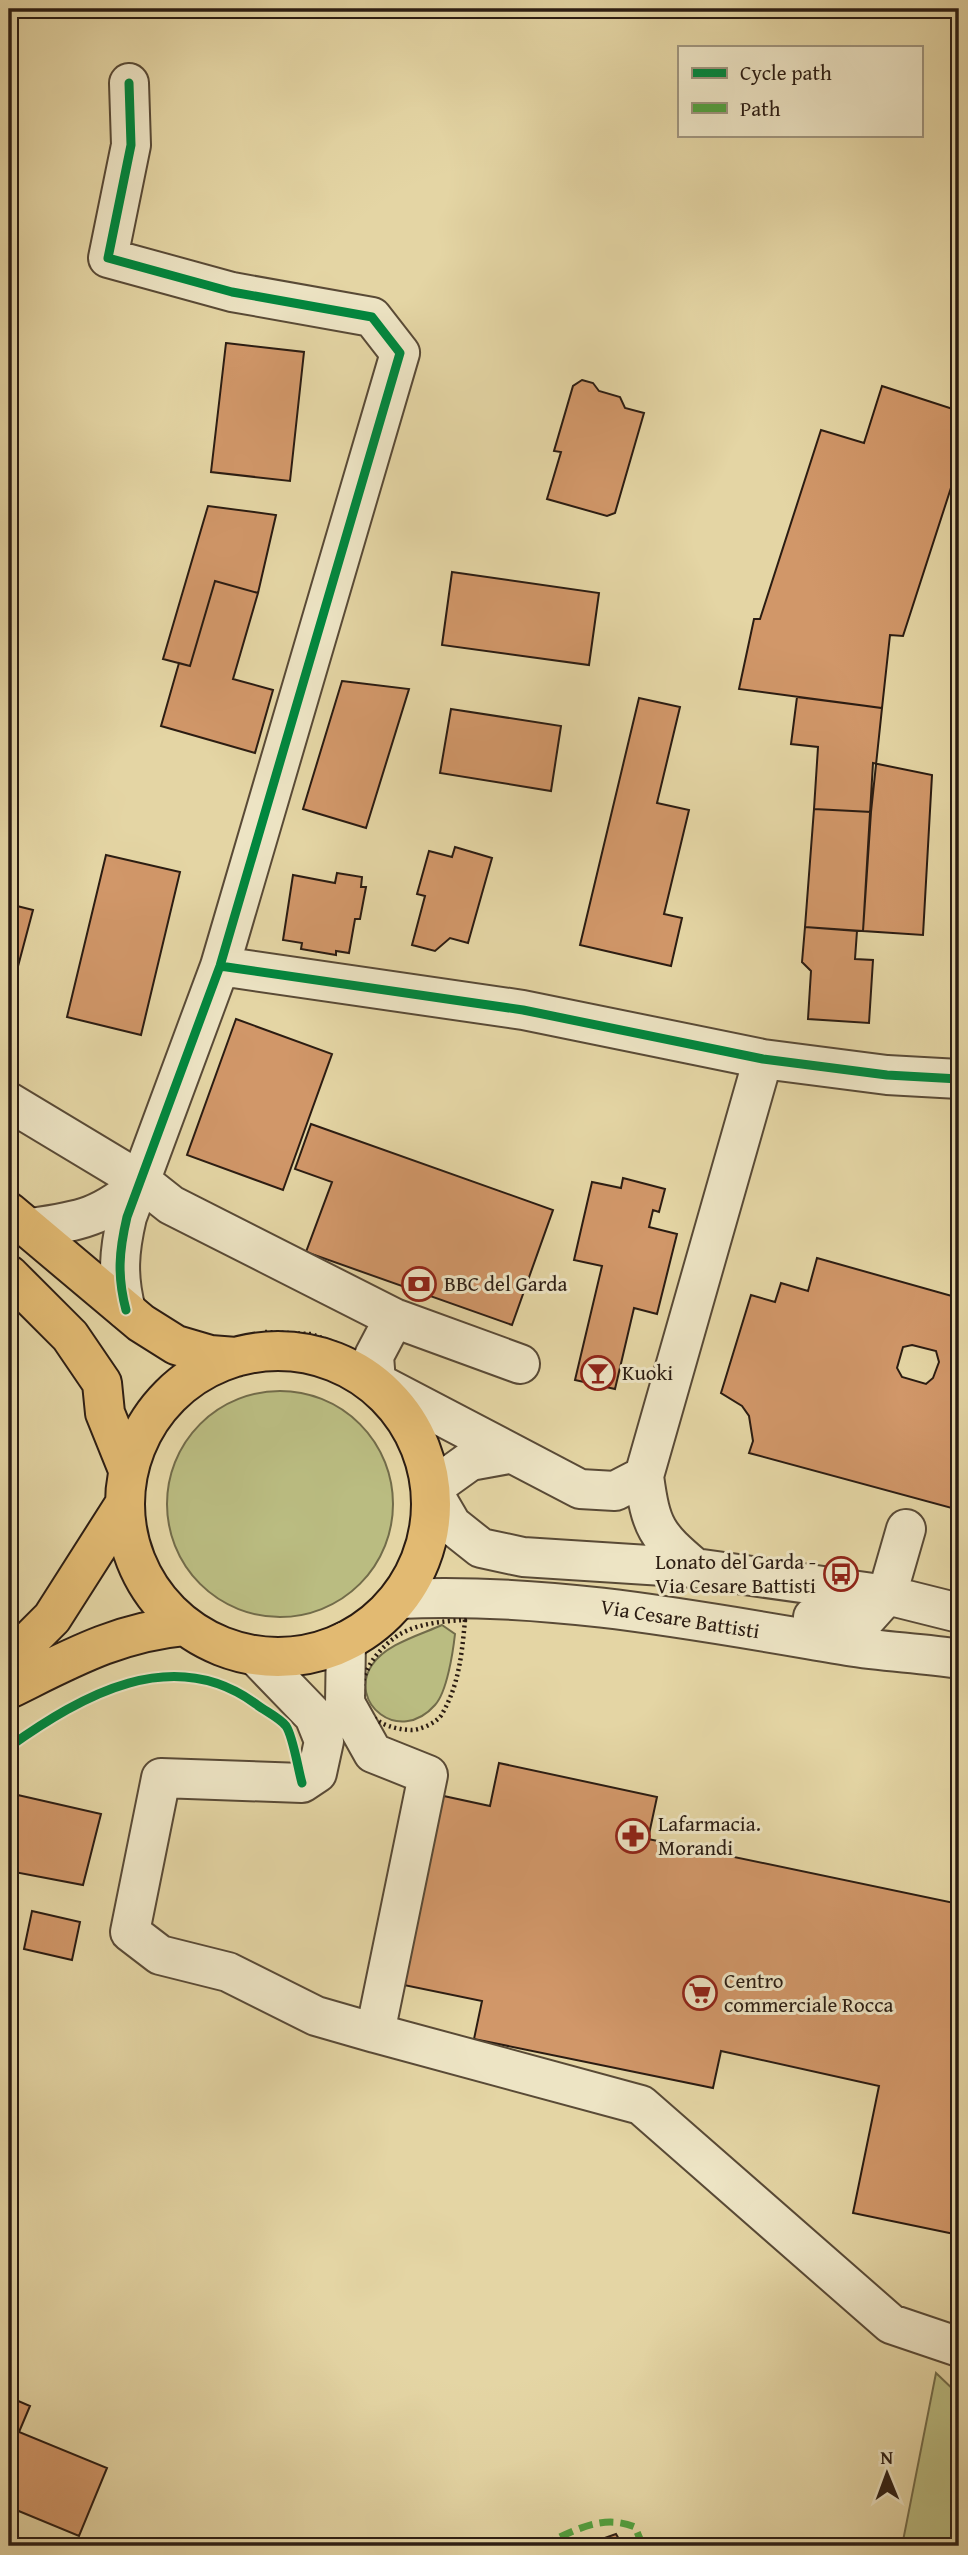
<svg xmlns="http://www.w3.org/2000/svg" width="968" height="2555" viewBox="0 0 968 2555" font-family="'Gentium Book Plus',serif">
<style>
.green{fill:#babc81;stroke:#726c4a;stroke-width:2}
.building{fill:#d19769;stroke:#2b1c12;stroke-width:2;fill-rule:evenodd}
.lines{fill:none;stroke-linecap:round;stroke-linejoin:round}
.minor-casing{stroke:#594a36;stroke-width:42}
.major-casing{stroke:#2b1c12;stroke-width:42}
.path{stroke:#2b1c12;stroke-width:4.5;stroke-dasharray:2 3.5;stroke-linecap:butt}
.minor{stroke:#ede4c4;stroke-width:38}
.major{stroke:#e2ba72;stroke-width:38}
.quiet{stroke:#51a13f;stroke-width:7;stroke-dasharray:14 7;stroke-linecap:butt}
.cycleway-casing{stroke:#ede4c4;stroke-width:13}
.cycleway{stroke:#00873e;stroke-width:9}
.labels{text-anchor:middle;stroke-width:6;stroke-linejoin:round;paint-order:stroke}
.poi-label{font-size:21px;fill:#2b1c12;stroke:#ede4c4;text-anchor:start}
.street-label{font-size:21px;fill:#2b1c12;stroke:#ede4c4}
</style>
<rect width="100%" height="100%" fill="#e4d5a4"/>
<filter id="stains"><feTurbulence type="fractalNoise" baseFrequency=".00286" numOctaves="4"/><feColorMatrix values="0 0 0 0 .2 0 0 0 0 .09 0 0 0 0 .02 0 0 0 .5 -.17"/></filter>
<radialGradient id="worn" r=".72"><stop offset=".6" stop-color="#630" stop-opacity="0"/><stop offset="1" stop-color="#630" stop-opacity=".3"/></radialGradient>
<path class="green" d="M167 1504a113 113 0 1 1 226 0a113 113 0 1 1-226 0Z
M442 1625 455 1634C453 1652 447 1692 435 1705 399 1746 347 1702 372 1665 386 1644 420 1635 442 1625Z
M936 2373 959 2395V2546H902Z"/>
<path class="building" d="M226 343 304 352 290 481 211 472Z
M582 380 593 383 599 391 620 397 625 408 644 413 615 513 607 516 547 499 561 452 554 451 573 386Z
M882 386 959 411V463L903 636 890 635 882 708 739 689 754 619H760L821 430 864 443Z
M208 506 276 515 258 593 215 581 190 666 163 659Z
M452 572 599 593 589 665 442 645Z
M215 581 258 593 233 679 273 690 255 753 161 726 179 663 190 666Z
M342 681 409 689 366 828 303 809Z
M797 697 882 708 871 812 814 809 818 747 791 744Z
M639 698 680 707 657 803 689 810 664 914 682 918 671 966 580 945Z
M451 709 561 726 551 791 440 773Z
M873 763 932 775 923 935 863 931Z
M814 809 871 812 863 931 805 927Z
M455 847 492 858 468 943 450 938 435 951 412 945 425 896 417 894 429 851 452 857Z
M106 855 180 872 141 1035 67 1017Z
M337 873 362 877 361 887H366L360 919H355L349 953 336 951V955L301 949 302 943 283 940 293 875 335 883Z
M9 904 33 910 17 970 9 968Z
M805 927 857 931 855 959 873 960 869 1023 808 1019 811 971 802 962Z
M236 1019 332 1054 283 1190 187 1155Z
M311 1124 553 1210 512 1325 306 1252 332 1182 295 1169Z
M623 1178 665 1189 659 1212 653 1210 649 1227 677 1234 657 1314 634 1308 615 1389 575 1380 602 1266 574 1260 592 1182 621 1188Z
M817 1258 959 1298V1510L749 1453 753 1441 749 1416 742 1406 721 1393 751 1295 775 1302 781 1283 808 1291ZM912 1345 936 1351 939 1362 933 1378 926 1384 902 1377 897 1368 903 1347Z
M499 1763 657 1797 648 1839 959 1904V2235L853 2213 879 2086 721 2051 713 2088 474 2039 482 2001 399 1984 439 1795 490 1806Z
M9 1793 101 1814 83 1885 9 1871Z
M32 1911 80 1922 72 1960 24 1949Z
M9 2397 30 2406 19 2432 107 2468 79 2536 9 2507Z
M616 2534 623 2546H582Z"/>
<g class="lines">
<g class="minor-casing">
<path id="minor" d="M220 966 523 1010 763 1059 887 1075 959 1079
M9 1102 142 1182 171 1205 394 1318 520 1364
M31 1228C81 1221 103 1217 142 1182
M126 1310C117 1276 119 1251 127 1217L220 966 400 353 372 317 232 292 108 258 131 145 129 83
M394 1318 374 1356 376 1382 580 1489 615 1491 644 1476 763 1059
M509 1454 470 1461 431 1489 452 1525 481 1548 523 1557 695 1568 887 1595 959 1613
M644 1476C651 1528 656 1535 695 1568
M399 1599C551 1592 699 1621 848 1646 885 1652 922 1653 959 1659
M813 1617 861 1624 887 1595 906 1529
M346 1641 345 1703 373 1753 428 1775 375 2033 641 2105 891 2324 959 2347
M256 1656 314 1716 324 1741 317 1773 302 1783 161 1778 130 1932 160 1955 228 1972 316 2016 375 2033"/>
</g>
<g class="major-casing">
<path id="major" d="M9 1212 141 1323 176 1345 210 1355 236 1357
M9 1275 70 1336 102 1383 105 1413 128 1470
M125 1504a153 153 0 1 1 306 0a153 153 0 1 1-306 0Z
M9 1661 52 1618 124 1505
M9 1689C68 1660 117 1632 184 1626"/>
</g>
<path class="path" d="M265 1332 311 1334 339 1344
M465 1620C462 1653 459 1685 442 1714 438 1722 419 1731 410 1730 347 1726 351 1671 393 1639 411 1624 443 1621 465 1620Z"/>
<use href="#minor" class="minor"/>
<use href="#major" class="major"/>
<path class="quiet" d="M541 2546C572 2532 601 2513 635 2527L643 2546"/>
<g class="cycleway-casing">
<path id="cycleway" d="M220 966 523 1010 763 1059 887 1075 959 1079
M126 1310C117 1276 119 1251 127 1217L220 966 400 353 372 317 232 292 108 258 131 145 129 83
M9 1747C82 1695 173 1643 256 1704 265 1711 280 1718 286 1726 293 1736 298 1769 302 1783"/>
</g>
<use href="#cycleway" class="cycleway"/>
</g>
<defs>
<g id="bank-ring" transform="scale(1.75)"><circle r="9.5" fill="#ede4c4" stroke="#8f2418" stroke-width="1.5"/><path d="M-6-4H6V4H-6ZM0-2.3a2.3 2.3 0 1 0 0 4.6a2.3 2.3 0 1 0 0-4.6Z" fill="#8f2418"/></g>
<g id="bar-ring" transform="scale(1.75)"><circle r="9.5" fill="#ede4c4" stroke="#8f2418" stroke-width="1.5"/><path d="M-6-5H6L.8 .8V4.5H3.5V6h-7V4.5H-.8V.8Z" fill="#8f2418"/></g>
<g id="bus-ring" transform="scale(1.75)"><circle r="9.5" fill="#ede4c4" stroke="#8f2418" stroke-width="1.5"/><path d="M-5-6H5V4H4V6H2V4H-2V6H-4V4H-5ZM-3.5-4V0h7V-4ZM-3.5 1.2v1.5H-2V1.2ZM2 1.2v1.5H3.5V1.2Z" fill="#8f2418"/></g>
<g id="pharmacy-ring" transform="scale(1.75)"><circle r="9.5" fill="#ede4c4" stroke="#8f2418" stroke-width="1.5"/><path d="M-2-6h4v4h4v4h-4v4h-4v-4h-4v-4h4Z" fill="#8f2418"/></g>
<g id="supermarket-ring" transform="scale(1.75)"><circle r="9.5" fill="#ede4c4" stroke="#8f2418" stroke-width="1.5"/><path d="M-6-5.5h2.5l.6 2H6L4.5 2H-2.5L-4.4-4H-6ZM-1.5 3.2a1.3 1.3 0 1 0 .1 0ZM3 3.2a1.3 1.3 0 1 0 .1 0Z" fill="#8f2418"/></g>
</defs>
<g fill-rule="evenodd">
<use href="#bank-ring" x="419" y="1284"/>
<use href="#bar-ring" x="598" y="1373"/>
<use href="#bus-ring" x="841" y="1574"/>
<use href="#pharmacy-ring" x="633" y="1836"/>
<use href="#supermarket-ring" x="700" y="1993"/>
</g>
<g class="labels">
<g class="poi-label">
<text x="444" y="1291">BBC del Garda</text>
<text x="622" y="1380">Kuoki</text>
<text x="816" y="1569" text-anchor="end">Lonato del Garda -<tspan x="816" dy="24">Via Cesare Battisti</tspan></text>
<text x="658" y="1831">Lafarmacia.<tspan x="658" dy="24">Morandi</tspan></text>
<text x="724" y="1988">Centro<tspan x="724" dy="24">commerciale Rocca</tspan></text>
</g>
<g class="street-label">
<text transform="translate(680 1619) rotate(9)" y="7">Via Cesare Battisti</text>
</g>
</g>
<rect width="968" height="2555" fill="none" stroke="#e4d5a4" stroke-width="35"/>
<rect x="10" y="10" width="947" height="2534" fill="none" stroke="#2b1c12" stroke-width="3.5"/>
<rect x="18" y="18" width="933" height="2520" fill="none" stroke="#2b1c12" stroke-width="2"/>
<rect x="678" y="46" width="245" height="91" fill="#ede4c4" stroke="#9f947d" stroke-width="2"/>
<rect x="692" y="68" width="35" height="10" fill="#00873e" stroke="#9f947d" stroke-width="2"/>
<text x="740" y="80" font-size="21" fill="#2b1c12">Cycle path</text>
<rect x="692" y="103" width="35" height="10" fill="#51a13f" stroke="#9f947d" stroke-width="2"/>
<text x="740" y="116" font-size="21" fill="#2b1c12">Path</text>
<g transform="translate(887 2474) rotate(359)" stroke="#ede4c4" stroke-width="5" paint-order="stroke">
<path d="M0-5L12 26L0 18L-12 26Z" fill="#2b1c12"/>
<text y="-10" font-size="19" font-weight="bold" text-anchor="middle" fill="#2b1c12">N</text>
</g>
<rect width="100%" height="100%" filter="url(#stains)"/>
<rect width="100%" height="100%" fill="url(#worn)"/>
</svg>
